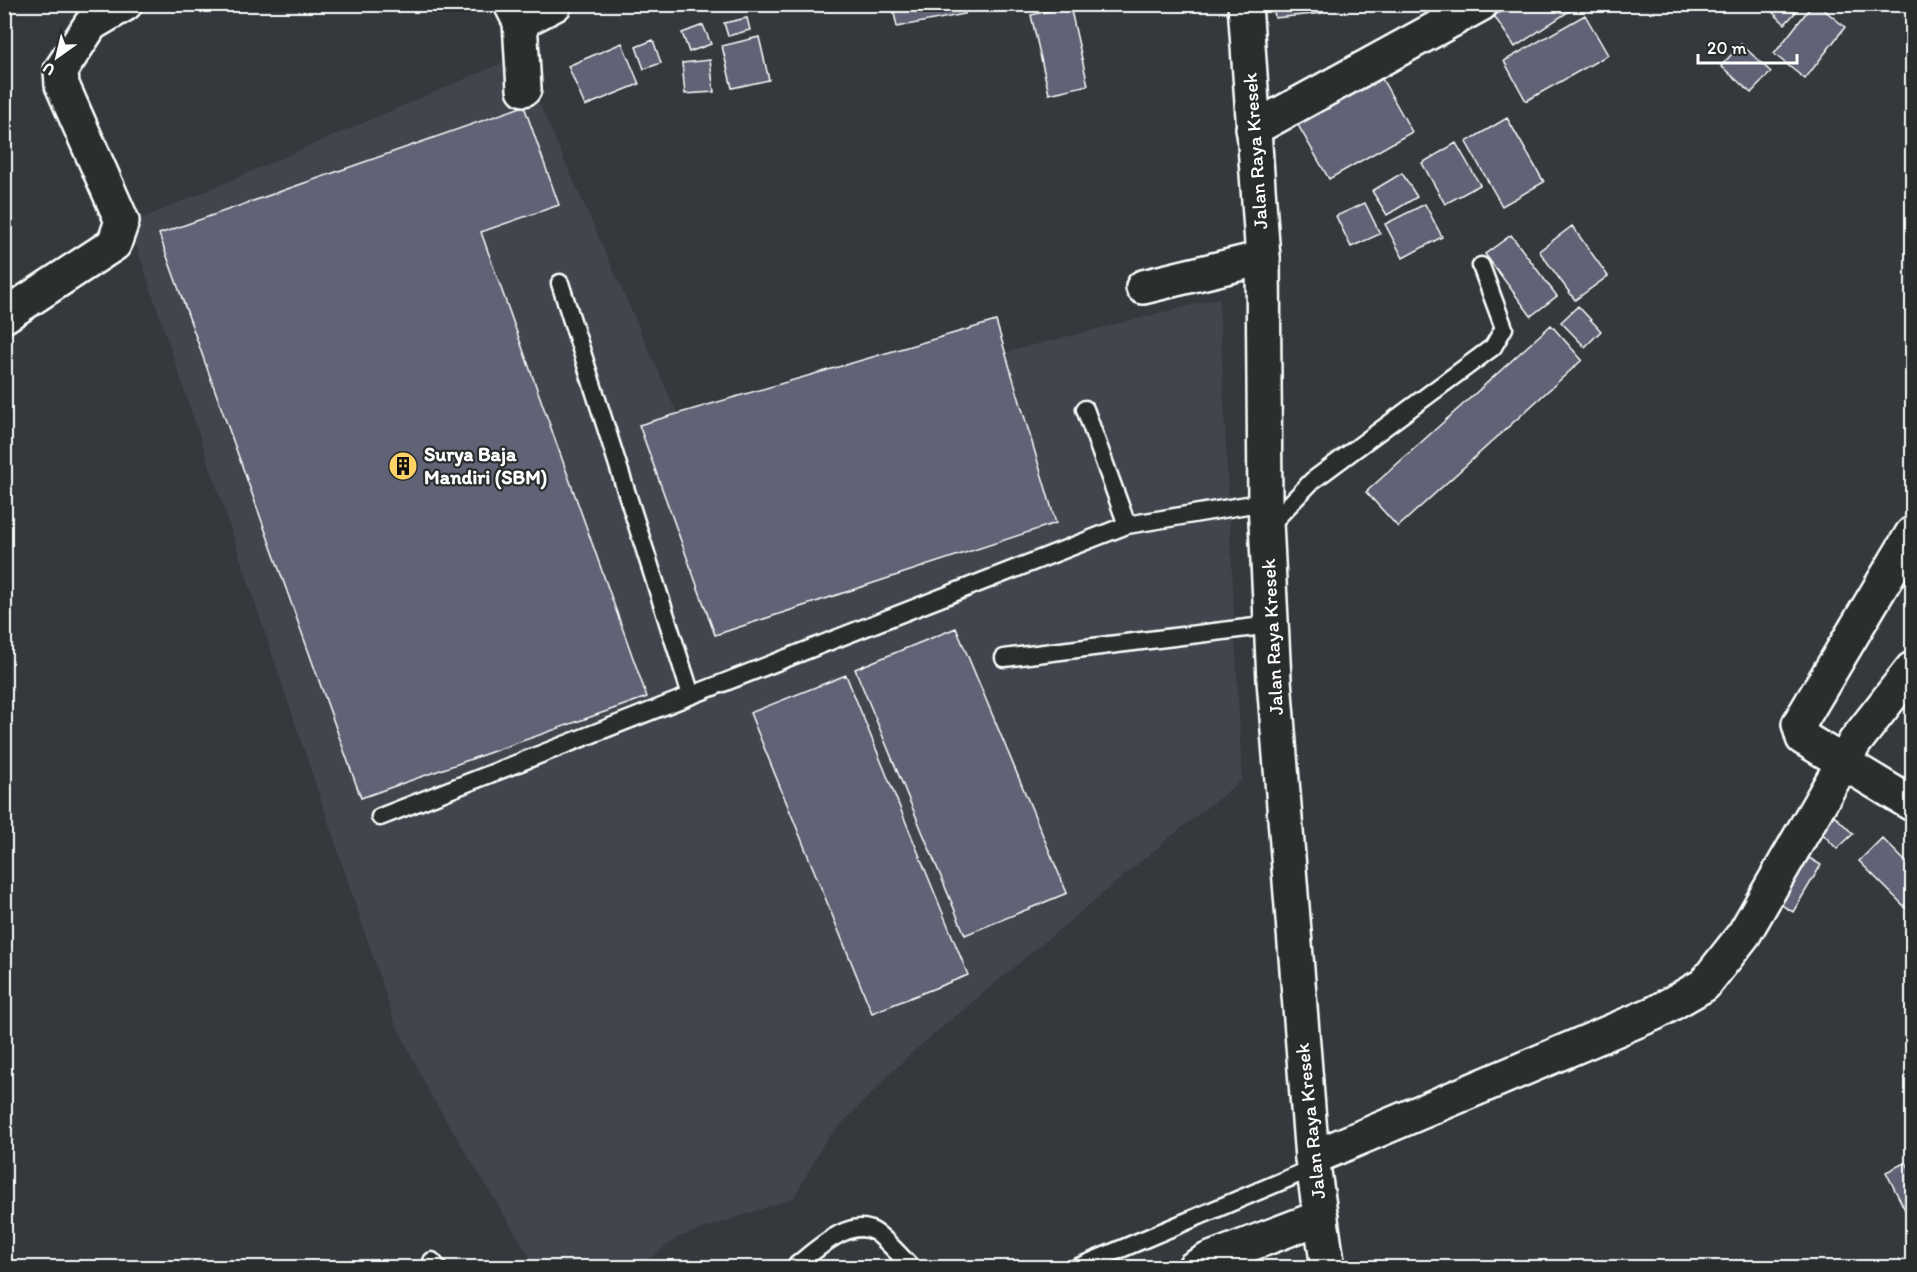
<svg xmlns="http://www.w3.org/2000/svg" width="1917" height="1272" viewBox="0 0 1917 1272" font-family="Itim,sans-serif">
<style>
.built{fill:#42454d}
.building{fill:#606476;stroke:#fff;stroke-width:1.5}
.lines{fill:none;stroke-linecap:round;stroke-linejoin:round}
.service-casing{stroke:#fff;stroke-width:21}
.minor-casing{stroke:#fff;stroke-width:38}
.secondary-casing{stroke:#fff;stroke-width:38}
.service{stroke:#2a2d2e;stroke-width:16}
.minor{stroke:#2a2d2e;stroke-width:33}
.secondary{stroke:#2a2d2e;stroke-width:33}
.labels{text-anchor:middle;stroke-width:4.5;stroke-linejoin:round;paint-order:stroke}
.street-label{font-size:20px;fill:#fff;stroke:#2a2d2e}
.poi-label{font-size:20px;font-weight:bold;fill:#fff;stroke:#2a2d2e;text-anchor:start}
</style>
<rect width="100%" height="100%" fill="#35383c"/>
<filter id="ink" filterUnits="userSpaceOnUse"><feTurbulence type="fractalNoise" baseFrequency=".0167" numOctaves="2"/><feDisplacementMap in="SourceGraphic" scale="12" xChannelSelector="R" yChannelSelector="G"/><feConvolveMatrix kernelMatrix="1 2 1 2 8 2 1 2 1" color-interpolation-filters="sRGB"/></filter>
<g filter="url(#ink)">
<path class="built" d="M518 56 686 433 1219 298 1242 780 1175 833 909 1055 825 1141 794 1198 679 1237 637 1267H536L430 1094 394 1020 129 224Z"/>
<path class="building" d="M892 4H963L965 14 897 27Z
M976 4H993L994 7 977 10Z
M1273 4H1322L1323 13 1275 18Z
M1512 4H1580L1515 47 1494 16Z
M1772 4H1803L1785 24 1768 8Z
M1813 4H1817L1845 27 1805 79 1774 54Z
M1070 6 1088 85 1049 94 1031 15Z
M1585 15 1608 55 1526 101 1504 61Z
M747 18 750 30 728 36 724 23Z
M703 25 711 44 689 52 682 33Z
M759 37 769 80 732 88 722 46Z
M653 40 661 63 644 69 636 47Z
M622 43 639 84 585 106 568 66Z
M1741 44 1771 72 1751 93 1721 66Z
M710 60 714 92 685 94 682 63Z
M1381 77 1412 132 1329 179 1298 125Z
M524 106 559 205 481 232 647 697 361 798 159 234Z
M1507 118 1544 182 1502 206 1466 142Z
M1456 143 1480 185 1445 204 1422 163Z
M1402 173 1417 197 1387 215 1372 191Z
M1365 203 1380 234 1351 247 1336 216Z
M1425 204 1442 237 1403 258 1385 224Z
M1572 226 1608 276 1575 300 1539 251Z
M1511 235 1557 296 1531 316 1485 254Z
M1578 306 1601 331 1585 347 1561 322Z
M996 321 1056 523 715 635 639 425Z
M1551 325 1582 360 1398 527 1366 492Z
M956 628 1067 893 965 935 855 669Z
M846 675 968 975 872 1013 750 713Z
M1834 815 1853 834 1837 849 1819 830Z
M1882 838 1912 868V914L1859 861Z
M1799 852 1821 865 1793 912 1771 899Z
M1906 1162 1912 1174V1224L1886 1172Z"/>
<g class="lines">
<g class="service-casing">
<path id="service" d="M560 283 691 695
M1085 409 1127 525
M1268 527 1312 481 1493 347 1504 328 1481 266
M1004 658 1271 625
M380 817 1127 525 1265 502
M432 1261 438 1268
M793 1268C813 1253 849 1216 875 1232 886 1239 902 1258 912 1268
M1076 1268 1313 1168"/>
</g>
<g class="minor-casing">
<path id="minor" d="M511 4 520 22 555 4
M520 22 524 89
M1253 129 1481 4
M1143 287 1263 258
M4 316 114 244 122 221 62 85 61 70 91 24 125 4
M1912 534 1799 724 1803 738 1912 804
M1312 1158 1655 1013 1704 985 1744 934 1855 742 1912 669
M1194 1268 1208 1260 1321 1217"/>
</g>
<g class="secondary-casing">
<path id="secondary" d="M1245 4 1263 258 1265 502 1274 680 1312 1158 1328 1268"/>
</g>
<use href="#service" class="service"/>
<use href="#minor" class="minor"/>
<use href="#secondary" class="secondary"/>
</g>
</g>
<defs>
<g id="building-disc" transform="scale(1.5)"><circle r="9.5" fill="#ffd166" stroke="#2a2d2e"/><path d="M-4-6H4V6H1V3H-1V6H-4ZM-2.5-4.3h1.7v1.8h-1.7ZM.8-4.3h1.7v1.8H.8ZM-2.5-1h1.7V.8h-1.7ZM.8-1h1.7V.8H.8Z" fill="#111"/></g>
</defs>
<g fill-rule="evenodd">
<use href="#building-disc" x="403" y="466"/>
</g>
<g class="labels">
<g class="street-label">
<text transform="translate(1255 151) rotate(-94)" y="7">Jalan Raya Kresek</text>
<text transform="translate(1272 637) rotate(-93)" y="7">Jalan Raya Kresek</text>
<text transform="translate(1310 1121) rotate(-96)" y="7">Jalan Raya Kresek</text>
</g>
<g class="poi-label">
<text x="424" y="461">Surya Baja<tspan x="424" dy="23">Mandiri (SBM)</tspan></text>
</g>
</g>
<rect width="1917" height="1272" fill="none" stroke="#2a2d2e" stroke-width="24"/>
<rect x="12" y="12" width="1893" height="1248" fill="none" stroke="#fff" stroke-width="2" filter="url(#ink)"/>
<g transform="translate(57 57) rotate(214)" stroke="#2a2d2e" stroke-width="4.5" paint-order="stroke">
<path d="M0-4.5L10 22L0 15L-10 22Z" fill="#ffffff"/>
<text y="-9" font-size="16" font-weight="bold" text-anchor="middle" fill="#ffffff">U</text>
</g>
<path d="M1698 54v9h99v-9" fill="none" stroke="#ffffff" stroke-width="3"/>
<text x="1707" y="54" font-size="18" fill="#ffffff" stroke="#2a2d2e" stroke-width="4.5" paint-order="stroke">20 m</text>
</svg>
